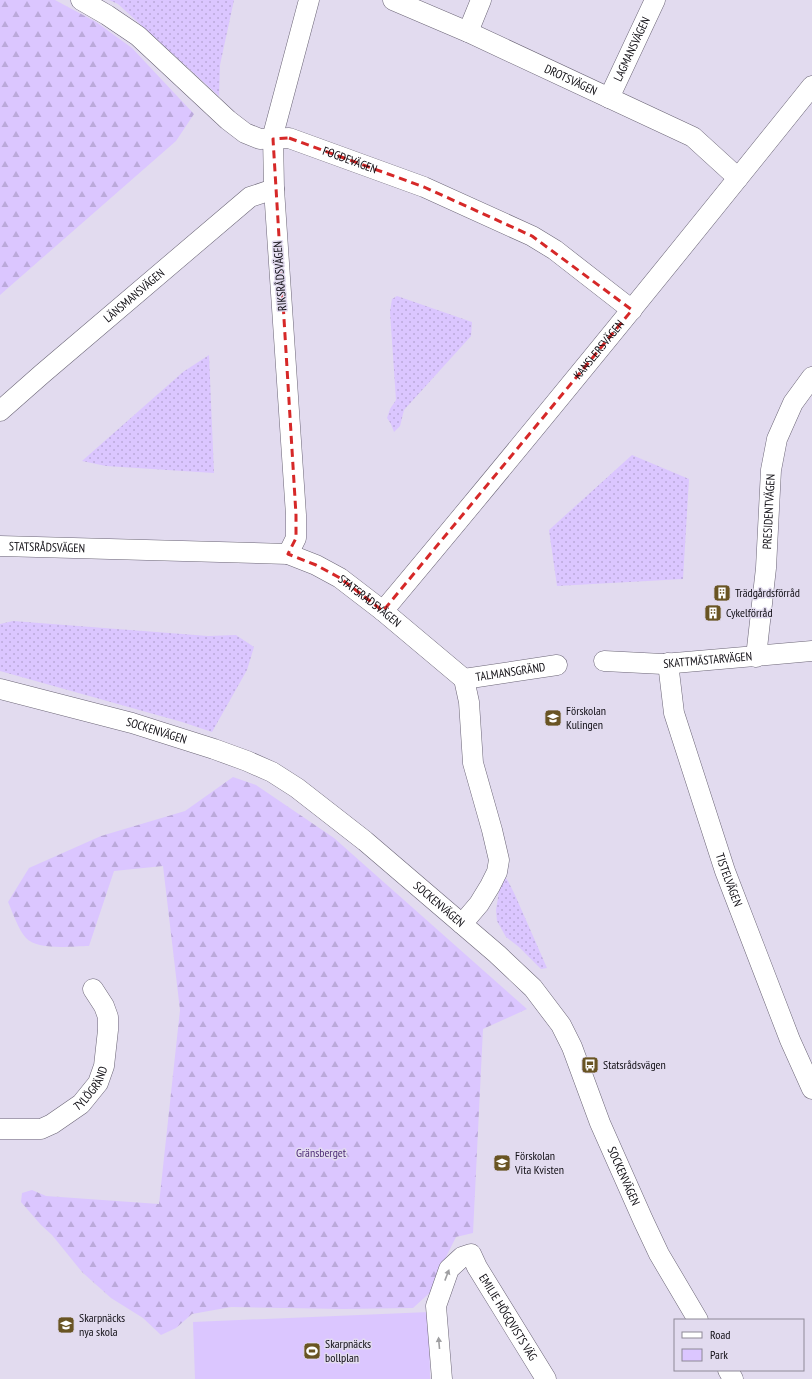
<svg xmlns="http://www.w3.org/2000/svg" width="812" height="1379" viewBox="0 0 812 1379" font-family="'PT Sans Narrow',sans-serif">
<style>
.green{fill:url(#green-dots)}
.forest{fill:url(#forest-firs)}
.pitch{fill:#dbc6ff}
.lines{fill:none;stroke-linecap:round;stroke-linejoin:round}
.minor-casing{stroke:#6b6576;stroke-width:21}
.minor{stroke:#fff;stroke-width:20}
.oneway{fill:#9f9fa1}
.marked{fill:none;stroke:#d62828;stroke-width:3;stroke-dasharray:8 5;stroke-linejoin:round}
.labels{text-anchor:middle;stroke-width:3;stroke-linejoin:round;paint-order:stroke}
.street-label{font-size:12px;fill:#100e14;stroke:#e2dbef}
.poi-label{font-size:12px;fill:#100e14;stroke:#e2dbef;text-anchor:start}
.park-label{font-size:12px;fill:#4f2e77;stroke:#e2dbef}
</style>
<defs>
<pattern id="green-dots" width="8" height="8" patternUnits="userSpaceOnUse"><rect width="8" height="8" fill="#dbc6ff"/><path d="M2 2h.1M6 6h.1" fill="none" stroke="#bba9da" stroke-width="1.8" stroke-linecap="round"/></pattern>
<pattern id="forest-firs" width="22" height="20" patternUnits="userSpaceOnUse"><rect width="22" height="20" fill="#dbc6ff"/><path d="M5 1l3.5 6h-7zM16 11l3.5 6h-7z" fill="#bba9da"/></pattern>
</defs>
<rect width="100%" height="100%" fill="#e2dbef"/>
<path class="green" d="M109 0H234L220 65 219 96 118 4Z
M397 296 472 322 471 336 404 410 400 426 394 432 391 424 387 418 390 409 396 400 390 312 392 299Z
M209 355 214 473 106 466 82 461 183 372Z
M632 455 689 479 683 579 557 586 549 530Z
M13 621 208 636 236 635 254 647 247 670 212 732 182 722 0 671V624Z
M502 873 508 881 515 895 547 968 541 969 519 947 506 937 497 921 496 910Z"/>
<path class="forest" d="M0 0H55L96 22 132 48 194 114 176 141 0 295Z
M233 777 256 785 334 838 527 1009 483 1029 473 1233 456 1237 446 1257 435 1288 413 1308 343 1309 231 1307 192 1314 176 1328 161 1335 143 1318 111 1298 82 1272 52 1235 41 1225 21 1202 22 1193 32 1190 46 1196 159 1204 180 1010 163 866 114 871 89 946C73 946 38 951 26 938 19 931 12 911 8 902L29 868 101 836 185 811Z"/>
<path class="pitch" d="M429 1312 430 1379H195L193 1322Z"/>
<g class="lines">
<g class="minor-casing">
<g id="minor">
<path id="s1" d="M81 0 107 15 138 36 228 120 245 133 260 139 289 138 424 187 532 236 555 250 632 310"/>
<path id="s2" d="M393 0 468 32 693 137 738 178"/>
<path d="M468 32 481 0"/>
<path id="s3" d="M609 98 655 0"/>
<path id="s4" d="M0 411 42 374 250 197 274 189"/>
<path id="s5" d="M0 546 288 554 316 565 340 578 383 611 464 679 469 702 473 763 492 830 499 860 497 872 490 886 479 904 462 924"/>
<path d="M288 554 296 538V515L274 189 273 135 309 0"/>
<path id="s6" d="M383 611C528 438 671 262 812 86"/>
<path id="s7" d="M756 657 766 568 771 470 777 439 793 403 812 377"/>
<path id="s8" d="M604 661 663 664 812 651"/>
<path id="s9" d="M668 663 674 713 725 871 790 1040 812 1089"/>
<path id="s10" d="M464 679 557 665"/>
<path id="s11" d="M0 689 132 723 214 749 247 761 272 772 297 788 365 841 497 954 533 988 561 1025 572 1047 600 1123 643 1220 659 1254 698 1320"/>
<path id="s12" d="M0 1129H41L52 1124 81 1104 98 1083 104 1066 108 1030V1017L104 1006 93 989"/>
<path d="M728 1370 733 1379"/>
<path id="s13" d="M442 1379 436 1306 449 1269 462 1257 471 1254 477 1267 546 1379"/>
</g>
</g>
<use href="#minor" class="minor"/>
</g>
<defs><path id="oneway-solid" d="M-6-.8H1V-3.2L6.5 0L1 3.2V.8H-6Z"/></defs>
<g class="oneway">
<use href="#oneway-solid" transform="translate(447 1275) rotate(-69)"/>
<use href="#oneway-solid" transform="translate(439 1343) rotate(-95)"/>
</g>
<path class="marked" d="M289 138 424 187 532 236 632 310 383 611 340 578 316 565 288 554 296 538V515L273 139Z"/>
<defs>
<g id="building-square" transform="scale(0.9)"><rect x="-9" y="-9" width="18" height="18" rx="4" fill="#695423" stroke="#e2dbef"/><path d="M-4-6H4V6H1V3H-1V6H-4ZM-2.5-4.3h1.7v1.8h-1.7ZM.8-4.3h1.7v1.8H.8ZM-2.5-1h1.7V.8h-1.7ZM.8-1h1.7V.8H.8Z" fill="#fff"/></g>
<g id="school-square" transform="scale(0.9)"><rect x="-9" y="-9" width="18" height="18" rx="4" fill="#695423" stroke="#e2dbef"/><path d="M0-5L7-2L0 1L-7-2ZM-4 1L0 2.5L4 1V4Q0 6-4 4Z" fill="#fff"/></g>
<g id="bus-square" transform="scale(0.9)"><rect x="-9" y="-9" width="18" height="18" rx="4" fill="#695423" stroke="#e2dbef"/><path d="M-5-6H5V4H4V6H2V4H-2V6H-4V4H-5ZM-3.5-4V0h7V-4ZM-3.5 1.2v1.5H-2V1.2ZM2 1.2v1.5H3.5V1.2Z" fill="#fff"/></g>
<g id="stadium-square" transform="scale(0.9)"><rect x="-9" y="-9" width="18" height="18" rx="4" fill="#695423" stroke="#e2dbef"/><path d="M0-5a6.5 5 0 1 0 0 10a6.5 5 0 1 0 0-10ZM-3.5-1.8h7v3.6h-7Z" fill="#fff"/></g>
</defs>
<g fill-rule="evenodd">
<use href="#building-square" x="722" y="593"/>
<use href="#building-square" x="713" y="613"/>
<use href="#school-square" x="553" y="718"/>
<use href="#bus-square" x="590" y="1065"/>
<use href="#school-square" x="502" y="1163"/>
<use href="#school-square" x="66" y="1325"/>
<use href="#stadium-square" x="312" y="1351"/>
</g>
<g class="labels">
<g class="street-label">
<text dy="4" stroke="none"><textPath href="#s3" startOffset="54">LAGMANSVÄGEN</textPath></text>
<text dy="4" stroke="none"><textPath href="#s2" startOffset="195">DROTSVÄGEN</textPath></text>
<text dy="4" stroke="none"><textPath href="#s1" startOffset="322">FOGDEVÄGEN</textPath></text>
<text transform="translate(280 276) rotate(-94)" y="4">RIKSRÅDSVÄGEN</text>
<text dy="4" stroke="none"><textPath href="#s4" startOffset="177">LÄNSMANSVÄGEN</textPath></text>
<text dy="4" stroke="none"><textPath href="#s6" startOffset="339">KANSLERSVÄGEN</textPath></text>
<text dy="4" stroke="none"><textPath href="#s7" startOffset="146">PRESIDENTVÄGEN</textPath></text>
<text dy="4" stroke="none"><textPath href="#s5" startOffset="47">STATSRÅDSVÄGEN</textPath></text>
<text dy="4" stroke="none"><textPath href="#s5" startOffset="383">STATSRÅDSVÄGEN</textPath></text>
<text dy="4" stroke="none"><textPath href="#s8" startOffset="104">SKATTMÄSTARVÄGEN</textPath></text>
<text dy="4" stroke="none"><textPath href="#s10" startOffset="47">TALMANSGRÄND</textPath></text>
<text dy="4" stroke="none"><textPath href="#s11" startOffset="162">SOCKENVÄGEN</textPath></text>
<text dy="4" stroke="none"><textPath href="#s9" startOffset="226">TISTELVÄGEN</textPath></text>
<text dy="4" stroke="none"><textPath href="#s11" startOffset="498">SOCKENVÄGEN</textPath></text>
<text dy="4" stroke="none"><textPath href="#s12" startOffset="107">TYLÖGRÄND</textPath></text>
<text dy="4" stroke="none"><textPath href="#s11" startOffset="834">SOCKENVÄGEN</textPath></text>
<text dy="4" stroke="none"><textPath href="#s13" startOffset="213">EMILIE HÖGQVISTS VÄG</textPath></text>
</g>
<g class="poi-label">
<text x="735" y="597">Trädgårdsförråd</text>
<text x="726" y="617">Cykelförråd</text>
<text x="566" y="715">Förskolan<tspan x="566" dy="14">Kulingen</tspan></text>
<text x="603" y="1069">Statsrådsvägen</text>
<text x="515" y="1160">Förskolan<tspan x="515" dy="14">Vita Kvisten</tspan></text>
<text x="79" y="1322">Skarpnäcks<tspan x="79" dy="14">nya skola</tspan></text>
<text x="325" y="1348">Skarpnäcks<tspan x="325" dy="14">bollplan</tspan></text>
</g>
<g class="park-label">
<text x="321" y="1157">Gränsberget</text>
</g>
</g>
<rect x="674" y="1319" width="130" height="52" fill="#e2dbef" stroke="#8e8997"/>
<rect x="682" y="1332" width="20" height="6" fill="#ffffff" stroke="#8e8997"/>
<text x="710" y="1339" font-size="12" fill="#100e14">Road</text>
<rect x="682" y="1349" width="20" height="12" fill="#dbc6ff" stroke="#8e8997"/>
<text x="710" y="1359" font-size="12" fill="#100e14">Park</text>
</svg>
